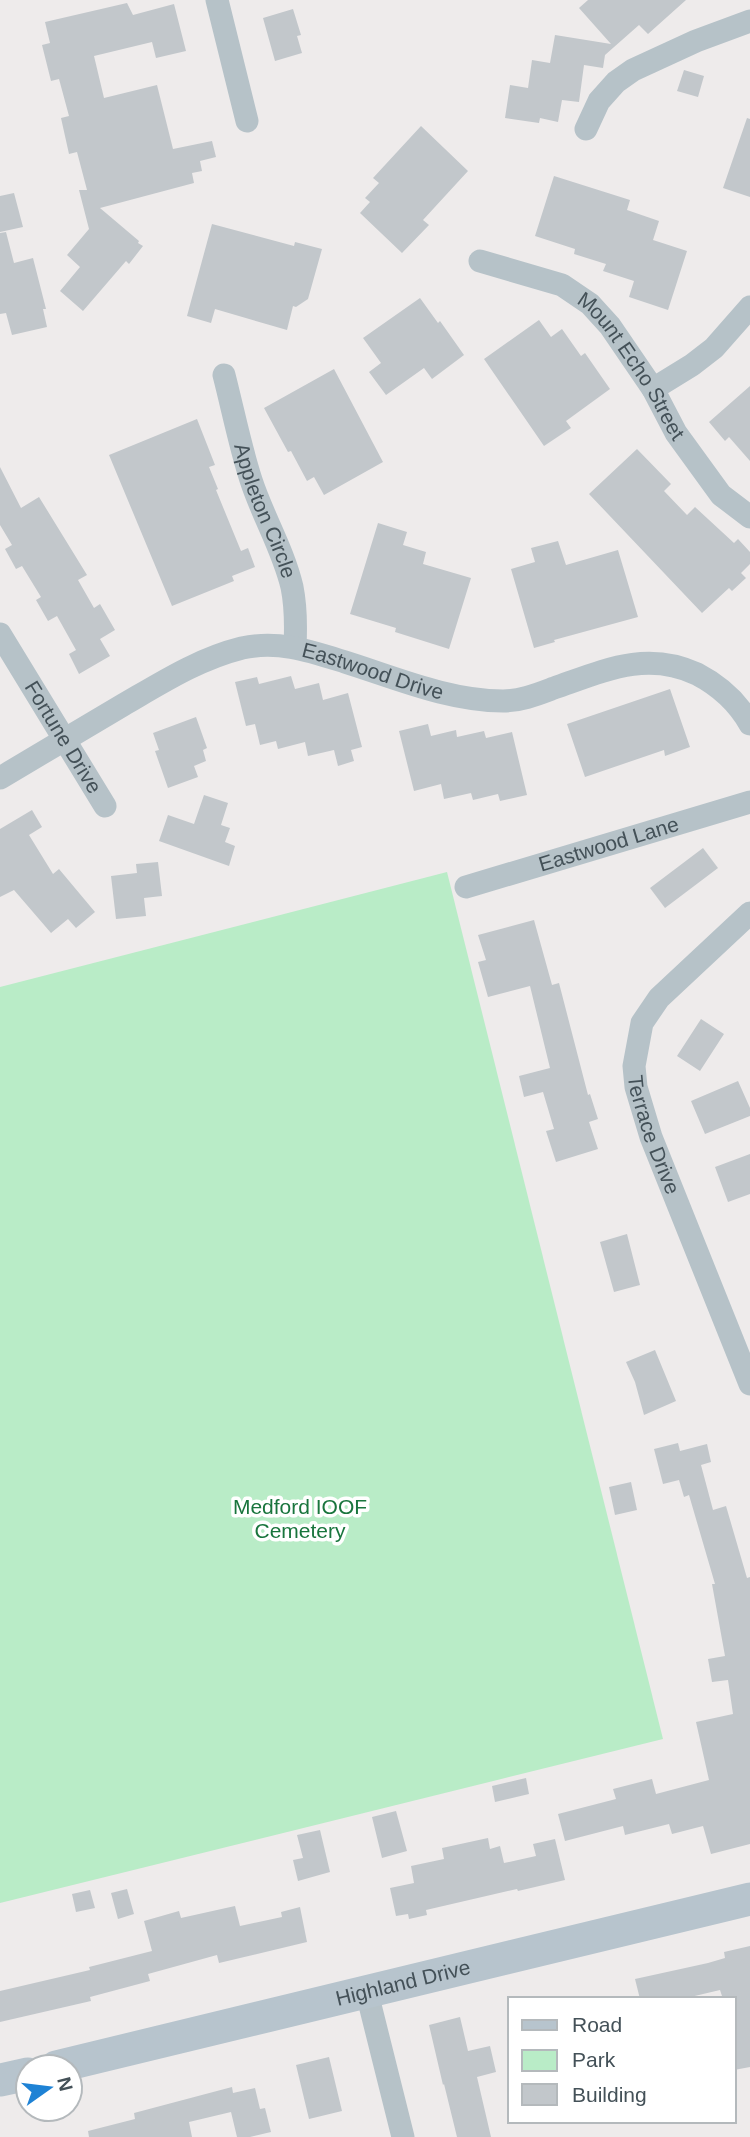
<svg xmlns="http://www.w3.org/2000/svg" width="750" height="2137" viewBox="0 0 750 2137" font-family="Arial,sans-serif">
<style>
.green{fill:#b9ecc7}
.building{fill:#c2c7cb}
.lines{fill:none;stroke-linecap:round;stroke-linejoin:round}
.street{stroke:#b6c2c8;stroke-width:23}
.secondary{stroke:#b7c4cd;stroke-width:33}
.labels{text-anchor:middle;stroke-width:7;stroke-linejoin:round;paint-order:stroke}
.street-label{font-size:21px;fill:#445158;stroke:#fff}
.park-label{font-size:21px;fill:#19753d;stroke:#fff}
</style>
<rect width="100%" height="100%" fill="#eeebeb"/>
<path class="green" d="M447 872 663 1739 0 1903V987Z"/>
<path class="building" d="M588 0H686L648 34 639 25 605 55 603 68 584 65 579 102 562 100 558 122 540 118 539 123 505 118 510 85 528 88 532 60 550 63 555 35 611 44 579 8Z
M127 3 133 15 174 4 186 51 156 58 152 42 94 56 104 98 157 85 173 149 212 141 216 157 200 161 202 171 192 173 194 183 100 208 139 241 138 243 143 246 129 264 126 261 83 311 60 291 80 267 67 255 89 229 79 190H87L77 152 69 154 61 118 69 116 59 79 51 81 42 45 50 43 45 22Z
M293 9 301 35 297 36 302 53 275 61 263 18Z
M684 70 704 76 698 97 677 91Z
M747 118 750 119V197L723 188Z
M421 126 468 171 423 220 429 225 402 253 360 213 370 202 365 198 379 183 373 178Z
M554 176 630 200 627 210 659 221 653 240 687 251 668 310 629 297 634 281 603 271 606 264 574 254 575 249 535 236Z
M14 193 23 227 0 232V196Z
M212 224 294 246 295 242 322 249 308 299 296 307 293 306 287 330 215 309 211 323 187 316Z
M6 232 14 263 33 258 46 309H43L47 327 12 335 6 313 0 314V233Z
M420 298 438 323 440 321 464 355 432 379 424 368 386 395 369 372 381 363 363 338Z
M539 320 551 337 562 329 581 356 585 353 610 389 566 421 571 428 544 446 484 359Z
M334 369 383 462 324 495 314 477 307 481 291 451 288 452 264 408Z
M750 386V461L729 437 725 441 709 422Z
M197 419 215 465 209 467 218 489 216 490 241 551 248 548 255 567 232 576 234 581 172 606 109 455Z
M637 449 671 484 664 491 687 515 695 507 734 543 738 539 750 552V564L741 573 746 578 732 591 729 588 702 613 589 494Z
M0 467 21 508 39 497 87 575 78 580 94 608 100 604 115 630 100 639 110 656 79 674 69 654 76 650 57 616 48 621 36 600 41 597 22 566 16 569 5 549 12 545 0 525Z
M378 523 407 532 403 545 426 552 423 564 471 578 449 649 395 632 396 628 350 614Z
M558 541 566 565 618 550 638 617 554 640 555 642 534 648 511 569 535 562 531 548Z
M291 676 295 689 319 683 323 700 348 693 362 747 351 750 354 761 338 766 334 750 308 756 305 742 278 749 276 741 260 745 255 724 246 726 235 682 257 677 259 684Z
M670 689 690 747 665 756 664 750 585 777 567 724Z
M196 717 207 748 203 750 206 761 194 766 198 777 168 788 155 751 159 750 153 733Z
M428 724 431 736 456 730 457 737 484 731 486 738 512 732 527 795 500 801 498 794 473 800 471 793 444 799 441 784 414 791 399 731Z
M204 795 228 803 221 825 230 828 225 842 235 846 229 866 159 841 168 815 194 824Z
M32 810 42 827 29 835 53 874 59 869 95 912 76 928 68 919 51 933 14 890 0 897V829Z
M703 848 718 868 665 908 650 888Z
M158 862 162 896 144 898 146 916 116 919 111 876 137 873 136 864Z
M534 920 552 985 559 983 588 1095 590 1094 598 1119 589 1122 598 1149 556 1162 546 1131 554 1129 543 1092 524 1097 519 1076 550 1068 530 986 488 997 478 962 486 960 478 935Z
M701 1019 724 1034 700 1071 677 1056Z
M738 1081 750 1108V1116L705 1134 691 1101Z
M750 1154V1194L728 1202 715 1167Z
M627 1234 640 1285 614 1292 600 1242Z
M655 1350 676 1401 644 1415 635 1382 626 1362Z
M678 1443 680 1451 707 1444 711 1462 701 1465 713 1510 726 1506 747 1578 750 1577V1844L711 1854 703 1826 672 1834 669 1824 625 1835 623 1826 565 1841 558 1814 616 1799 613 1789 652 1779 656 1794 709 1780 696 1722 733 1714 728 1680 712 1682 708 1659 725 1656 712 1584H715L689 1495 684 1497 679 1480 663 1484 654 1449Z
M631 1482 637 1510 615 1515 609 1487Z
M526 1778 529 1794 495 1802 492 1786Z
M396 1811 407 1851 382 1858 372 1817Z
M320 1830 330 1872 298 1881 293 1860 303 1858 297 1835Z
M488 1838 490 1849 500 1846 504 1863 536 1856 533 1844 555 1839 565 1880 518 1891 517 1889 426 1910 427 1915 409 1919 408 1914 396 1916 390 1888 414 1883 411 1866 444 1859 442 1848Z
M127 1889 134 1914 118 1919 111 1893Z
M90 1890 95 1908 76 1912 72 1894Z
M235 1906 240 1926 282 1917 281 1912 300 1907 307 1942 219 1963 217 1955 148 1974 150 1981 90 1997 91 2001 0 2022V1991L90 1970 89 1967 152 1951 144 1921 179 1911 181 1918Z
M750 1946V2067L734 2070V1999H723L720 1990 682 1999H640L635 1979 708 1963 725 1958 724 1952Z
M460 2017 468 2051 490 2046 496 2072 477 2077 491 2137H457L444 2084 443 2085 429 2025Z
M329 2057 342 2111 309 2119 296 2065Z
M232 2087 233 2093 255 2088 260 2109 265 2108 271 2132 250 2137H237L231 2112 189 2122 192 2137H89L88 2131 135 2119 134 2113Z"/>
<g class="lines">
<g class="street">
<path d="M217 0 247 121"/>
<path d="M586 129 599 101 616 82 633 70 696 41 750 21"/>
<path id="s1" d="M480 261 562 285 590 304 610 326 653 389 676 433 721 495 750 517"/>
<path id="s2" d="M224 375C233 410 240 446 251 480 263 517 283 549 292 587 296 607 296 626 295 646"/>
<path d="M653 389 692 365 714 348 750 307"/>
<path id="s3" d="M0 634 105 806"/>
<path id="s4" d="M0 778C41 754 82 729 123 705 161 683 198 659 242 648 279 640 310 651 345 662 396 678 449 701 503 701 521 701 538 694 554 688 603 671 646 650 697 674 720 686 737 701 750 724"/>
<path id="s5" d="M466 887 750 802"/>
<path id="s6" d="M750 913 659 998 642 1023 634 1066 636 1087 651 1137 750 1384"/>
<path d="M367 1993 403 2137"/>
</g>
<g class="secondary">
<path id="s7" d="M56 2067 750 1899"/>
<path d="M0 2080 28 2074"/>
</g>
</g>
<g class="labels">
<g class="street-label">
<text dy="7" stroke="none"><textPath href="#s1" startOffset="194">Mount Echo Street</textPath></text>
<text dy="7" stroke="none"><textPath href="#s2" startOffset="142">Appleton Circle</textPath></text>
<text dy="7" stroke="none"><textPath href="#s4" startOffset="410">Eastwood Drive</textPath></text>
<text dy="7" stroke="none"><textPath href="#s3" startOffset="121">Fortune Drive</textPath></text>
<text dy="7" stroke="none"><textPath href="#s5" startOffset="149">Eastwood Lane</textPath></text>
<text dy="7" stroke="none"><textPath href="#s6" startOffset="270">Terrace Drive</textPath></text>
<text dy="7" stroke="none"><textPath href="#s7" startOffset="357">Highland Drive</textPath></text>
</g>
<g class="park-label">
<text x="300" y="1514">Medford IOOF<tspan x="300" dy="24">Cemetery</tspan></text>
</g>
</g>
<rect x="508" y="1997" width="228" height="126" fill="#ffffff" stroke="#b4b9bc" stroke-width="2"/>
<rect x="522" y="2020" width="35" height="10" fill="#b7c4cd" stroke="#b4b9bc" stroke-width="2"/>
<text x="572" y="2032" font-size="21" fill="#445158">Road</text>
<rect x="522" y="2050" width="35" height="21" fill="#b9ecc7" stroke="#b4b9bc" stroke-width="2"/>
<text x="572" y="2067" font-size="21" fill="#445158">Park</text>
<rect x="522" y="2084" width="35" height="21" fill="#c2c7cb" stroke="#b4b9bc" stroke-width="2"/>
<text x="572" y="2102" font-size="21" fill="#445158">Building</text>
<g transform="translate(49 2088) rotate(76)"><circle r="33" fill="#ffffff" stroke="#b4b9bc" stroke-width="2"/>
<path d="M0-5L12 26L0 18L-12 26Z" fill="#1e82d5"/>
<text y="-10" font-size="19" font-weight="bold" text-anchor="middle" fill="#445158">N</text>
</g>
</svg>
